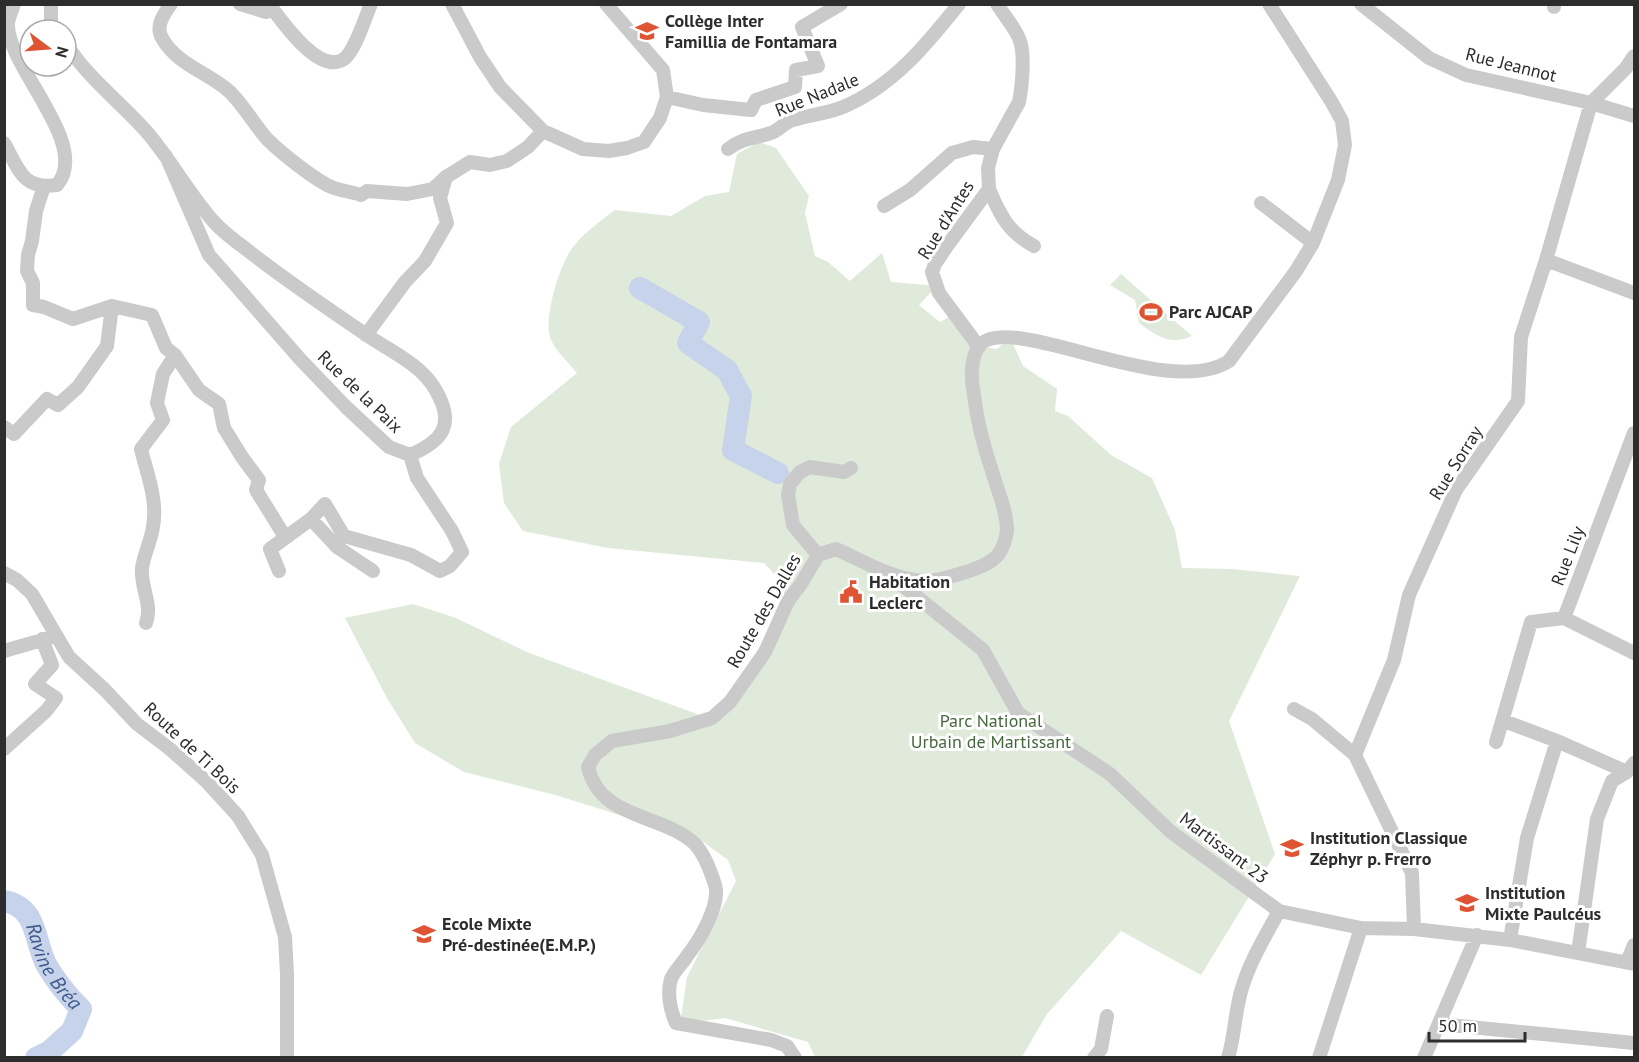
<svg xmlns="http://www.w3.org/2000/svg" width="1639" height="1062" viewBox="0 0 1639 1062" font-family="'PT Sans',sans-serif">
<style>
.green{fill:#dfeadb}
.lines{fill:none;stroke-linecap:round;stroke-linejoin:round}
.river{stroke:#c7d3ea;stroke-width:22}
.street{stroke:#cacaca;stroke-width:14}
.labels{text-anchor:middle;stroke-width:6;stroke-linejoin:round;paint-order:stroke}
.poi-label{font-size:18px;font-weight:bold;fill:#2d2d2d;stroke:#fff;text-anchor:start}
.street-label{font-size:18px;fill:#2d2d2d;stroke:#fff}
.park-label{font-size:18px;fill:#45673c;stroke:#fff}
.water-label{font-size:20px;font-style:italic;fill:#3e598c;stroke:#fff}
</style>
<rect width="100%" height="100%" fill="#fff"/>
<path class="green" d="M759 142 776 148 809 196 805 213 815 256 828 262 850 281 882 253 891 282 937 286 919 305 940 322 955 314 979 347 997 349 1010 337 1023 366 1057 389 1055 411 1068 416 1111 455 1152 478 1175 530 1182 568 1232 569 1300 576 1229 721 1275 854 1201 975 1121 931 1047 1014 1022 1057H815L808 1042 725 1018 680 1024 687 977 736 881 728 860 702 841 559 796 464 772 415 743 387 698 345 618 413 604 456 618 529 653 711 719 765 652 787 602 780 580 764 563 608 548 523 531 504 503 499 464 511 427 577 373C569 363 556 351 551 340 542 321 560 263 573 247 584 233 600 221 615 210L671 216 705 196 729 192 737 154Z
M1121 274 1192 336C1171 346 1156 336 1139 323L1135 300 1110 285Z"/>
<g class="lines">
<g class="river">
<path d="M640 288 699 322 688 343 727 370 741 396 733 450 778 473"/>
<path id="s1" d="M4 901C38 907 34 941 46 964 56 982 67 995 81 1009L72 1031 50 1051 36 1058"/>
</g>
<path class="street" d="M51 4V24L55 30
M171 4C164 14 155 26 162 38 176 64 209 73 230 92 244 106 254 124 267 139 280 152 317 182 334 188 343 191 352 192 361 195L367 191 407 194 433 189 446 177 470 162 490 165 507 161 528 147 543 131
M240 4 266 12 273 10
M269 4C281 20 319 76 344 59 355 51 365 18 371 4
M452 4 480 57 500 87 543 131 583 149 609 151 627 148 644 142 660 118 667 97 663 70 606 4
M1361 4 1429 58 1466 75 1591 103 1634 116
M1554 7V4
M66 44C88 78 120 102 146 131 171 160 189 194 214 222 223 232 235 241 246 249 285 280 327 308 368 336 391 351 421 365 435 389 456 424 443 441 410 455L389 447 346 407 300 359 209 255 166 156
M667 97 703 105 751 110 756 100 795 87 796 70 818 66 802 27 841 4
M4 143C19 169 22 190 57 185 92 143 5 66 8 22 9 17 12 10 14 4
M728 149C744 137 753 139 771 133 778 131 783 124 790 121 807 115 826 114 843 107 893 86 926 45 959 4
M44 186 36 211 32 241 28 255 27 271 33 283V305L44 307 73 319 112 306 152 315 166 348 175 355 199 390 219 404 224 428 242 457 259 480 256 490 282 532 288 536
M989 189C1000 215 1008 232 1034 246
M1261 203 1313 243
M884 206 910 190 952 153 973 147 993 149
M1546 260 1634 293
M366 335 405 282 425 261 447 223 440 198 446 177
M979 347 939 293 932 272 935 264 947 246 989 189 988 168 993 149 1019 102C1022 87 1025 55 1020 41 1017 30 1003 14 997 4
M4 427 14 434 47 399 58 405 78 387 107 346 112 306
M1634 433 1564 618 1634 653
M311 519 337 547 373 571
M818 555 793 525 788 495 790 484 800 472 810 467 844 472 851 468
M279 571 270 549 311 519 325 504 344 536 411 555 440 571 450 566 462 552 452 531 417 478 410 455
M4 573 17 580 32 594 69 657 105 690 137 724 170 749 206 781 238 816 262 855 285 937 287 974V1058
M891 576 983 650 1018 713 1110 774 1171 832 1279 911 1361 928 1414 929 1510 940 1634 964
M146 623C153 604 140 587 142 568 144 554 151 541 153 527 158 500 147 474 141 449L163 420 157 403 163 374 175 355
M4 651 49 638
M1294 709 1312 719 1355 755
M1504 721 1557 741 1627 772
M1496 742 1531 622 1564 618
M4 749 46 711 56 698 35 684 52 665 42 639
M1414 929 1412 873 1355 755 1394 660 1409 595 1456 490 1518 401 1521 337 1546 260 1591 103 1626 68 1634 56
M1510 940 1527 838 1557 741
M1578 953 1597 819 1612 781 1627 772 1634 763
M1627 962 1634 945
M1439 1024 1634 1043
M795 1058 787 1046 771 1040 676 1023C670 1010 667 993 671 979 674 971 683 963 687 956 699 941 721 905 715 885 711 872 704 854 695 844 662 813 600 820 588 767L595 755 612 741 670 731 712 718 730 702 765 652 788 601 801 584 818 555 836 549C865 562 894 580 925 581 941 581 955 575 969 571 979 568 995 561 1000 552 1003 547 1006 537 1007 531 1007 511 998 492 993 474 984 448 977 422 974 395 971 380 970 359 979 346 1009 309 1166 402 1229 361L1296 271 1313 243 1338 180 1345 145 1342 121 1331 101 1269 4
M1094 1058 1101 1049 1107 1016
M1228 1058C1235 1035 1235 1010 1242 988 1250 961 1266 935 1279 911
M1319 1058 1361 928
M1424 1058 1477 935"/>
</g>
<defs>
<g id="school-bare" transform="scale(1.8)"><path d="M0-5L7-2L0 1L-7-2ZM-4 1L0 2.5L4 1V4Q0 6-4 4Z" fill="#df5534" stroke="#fff" stroke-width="2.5" paint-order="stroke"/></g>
<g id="stadium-bare" transform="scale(1.8)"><path d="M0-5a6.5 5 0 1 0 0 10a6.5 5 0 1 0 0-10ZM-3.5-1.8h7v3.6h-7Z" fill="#df5534" stroke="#fff" stroke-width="2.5" paint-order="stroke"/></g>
<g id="civic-bare" transform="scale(1.8)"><path d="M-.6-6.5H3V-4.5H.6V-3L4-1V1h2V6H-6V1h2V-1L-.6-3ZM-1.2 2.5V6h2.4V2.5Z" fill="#df5534" stroke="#fff" stroke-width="2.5" paint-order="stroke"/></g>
</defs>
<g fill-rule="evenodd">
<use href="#school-bare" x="647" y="31"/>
<use href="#stadium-bare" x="1151" y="312"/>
<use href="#civic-bare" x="851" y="592"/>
<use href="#school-bare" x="1292" y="848"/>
<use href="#school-bare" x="1467" y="903"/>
<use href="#school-bare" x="424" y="934"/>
</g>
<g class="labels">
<g class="poi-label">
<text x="665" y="27">Collège Inter<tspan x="665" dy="21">Famillia de Fontamara</tspan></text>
<text x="1169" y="318">Parc AJCAP</text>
<text x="869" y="588">Habitation<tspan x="869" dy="21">Leclerc</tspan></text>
<text x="1310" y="844">Institution Classique<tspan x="1310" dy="21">Zéphyr p. Frerro</tspan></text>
<text x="1485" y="899">Institution<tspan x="1485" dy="21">Mixte Paulcéus</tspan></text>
<text x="442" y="930">Ecole Mixte<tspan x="442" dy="21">Pré-destinée(E.M.P.)</tspan></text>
</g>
<g class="street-label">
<text transform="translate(1511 65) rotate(14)" y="6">Rue Jeannot</text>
<text transform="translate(817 95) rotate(-22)" y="6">Rue Nadale</text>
<text transform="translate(946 220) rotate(-58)" y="6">Rue d'Antes</text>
<text transform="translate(360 392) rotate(44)" y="6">Rue de la Paix</text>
<text transform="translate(1456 463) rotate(-58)" y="6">Rue Sorray</text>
<text transform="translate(1568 556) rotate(-69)" y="6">Rue Lily</text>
<text transform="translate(764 611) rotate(-60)" y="6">Route des Dalles</text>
<text transform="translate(192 748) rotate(43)" y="6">Route de Ti Bois</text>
<text transform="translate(1224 848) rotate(37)" y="6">Martissant 23</text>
</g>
<g class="park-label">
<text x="991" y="727">Parc National<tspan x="991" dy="21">Urbain de Martissant</tspan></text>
</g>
<g class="water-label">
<text dy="7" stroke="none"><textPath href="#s1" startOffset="86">Ravine Bréa</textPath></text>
</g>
</g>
<rect width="1639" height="1062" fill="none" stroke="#2d2d2d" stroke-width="12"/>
<g transform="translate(48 48) rotate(106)"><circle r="28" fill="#ffffff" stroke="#ababab" stroke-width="1.5"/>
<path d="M0-4.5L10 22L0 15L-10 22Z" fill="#df5534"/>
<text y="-9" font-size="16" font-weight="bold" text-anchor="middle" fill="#2d2d2d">N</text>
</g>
<path d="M1429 1032v9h96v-9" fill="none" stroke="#2d2d2d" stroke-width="3"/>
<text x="1438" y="1032" font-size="18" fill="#2d2d2d" stroke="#ffffff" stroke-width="4.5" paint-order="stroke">50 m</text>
</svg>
